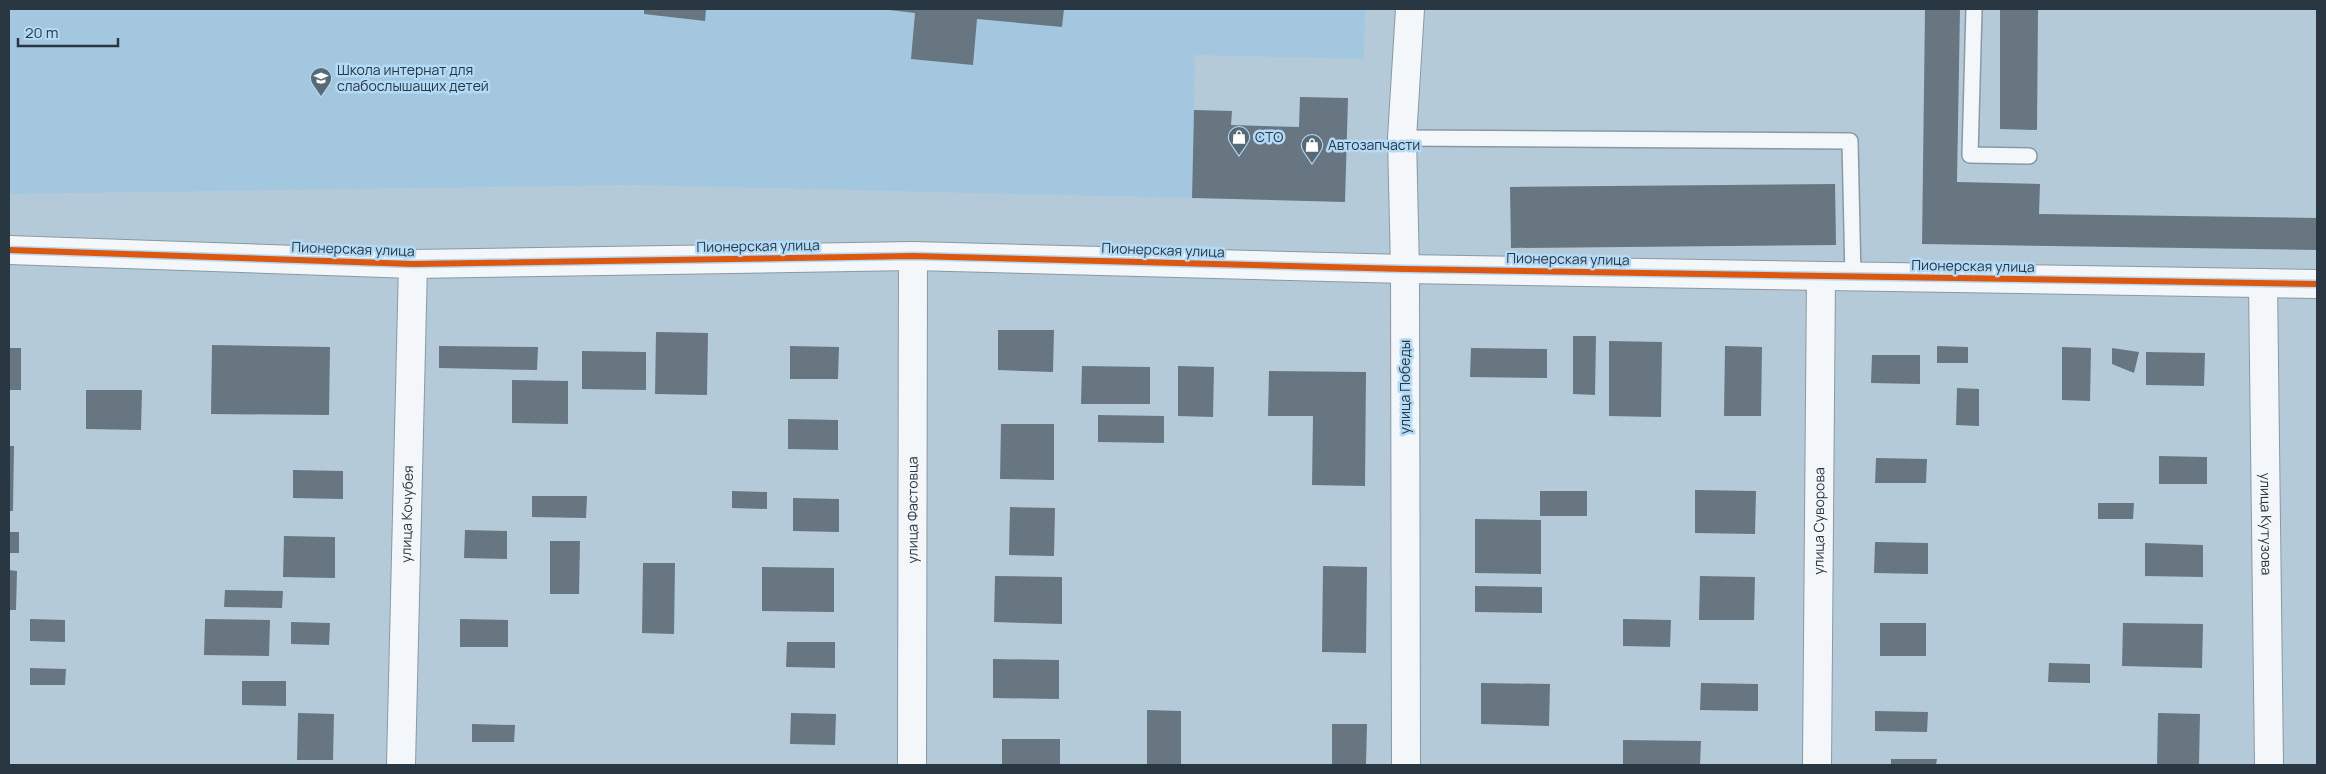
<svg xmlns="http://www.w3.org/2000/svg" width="2326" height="774" viewBox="0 0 2326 774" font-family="Manrope,sans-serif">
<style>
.built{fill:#a4c7e0}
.building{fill:#677681}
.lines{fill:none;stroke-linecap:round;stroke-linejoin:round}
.service-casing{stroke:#8899a4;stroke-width:18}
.minor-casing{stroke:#8899a4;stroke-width:30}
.service{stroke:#f4f7f9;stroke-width:15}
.minor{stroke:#f4f7f9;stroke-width:28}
.cycleway-casing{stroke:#b3daf6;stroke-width:9}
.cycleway{stroke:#de570f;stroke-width:6}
.labels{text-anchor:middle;stroke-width:5;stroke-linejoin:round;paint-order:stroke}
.poi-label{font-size:14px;fill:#283742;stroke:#b3daf6;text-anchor:start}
.street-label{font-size:14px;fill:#283742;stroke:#b3daf6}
</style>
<rect width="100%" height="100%" fill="#b5cad9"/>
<path class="built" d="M9 9H1365L1364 59 1195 55 1192 198 631 185 9 194Z"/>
<path class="building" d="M644 9H706L705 21 644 14Z
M881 9H1064L1062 27 977 19 973 65 911 59 915 13Z
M1925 9H1960L1957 182 2040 184 2039 214 2317 218V250L1922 244Z
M2000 9H2038L2037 130 2000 129Z
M1300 97 1348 98 1345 202 1192 198 1194 110 1232 111 1231 125 1299 127Z
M1835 184 1836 245 1511 248 1510 187Z
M998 330H1054L1053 372 998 370Z
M656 332 708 333 707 395 655 394Z
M1573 336H1596L1595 395 1573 394Z
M1609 341 1662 342 1661 417 1609 416Z
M212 345 330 347 329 415 211 414Z
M439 346 538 347 537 370 439 368Z
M790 346 839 347 838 379H790Z
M1725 346 1762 347 1761 416H1724Z
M1937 346 1968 347V363H1937Z
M2062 347 2091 348 2090 401 2062 400Z
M9 348H21V390H9Z
M1471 348 1547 349V378L1470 377Z
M2112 348 2139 352 2134 373 2112 364Z
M582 351 646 352V390L582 389Z
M2146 352 2205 353 2204 386 2146 385Z
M1872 355H1920V384L1871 383Z
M1082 366 1150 367V404H1081Z
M1178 366 1214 367 1213 417 1178 416Z
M1269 371 1366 372 1365 486 1312 485 1313 416H1268Z
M512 380 568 381V424L512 423Z
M1957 388 1979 389V426L1956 425Z
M86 390H142L141 430 86 429Z
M1098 415 1164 416V443L1098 442Z
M788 419 838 420V450L788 449Z
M1001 424H1054V480L1000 479Z
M9 446H14L13 511H9Z
M2159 456 2207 457V484H2159Z
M1876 458 1927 459 1926 483H1875Z
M293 470 343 471V499L293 498Z
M1695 490 1756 491 1755 534 1695 533Z
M732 491 767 492V509L732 508Z
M1540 491H1587V516H1540Z
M532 496H587L586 518 532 517Z
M793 498 839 499V532L793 531Z
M2098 503H2134L2133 519H2098Z
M1010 507 1055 508 1054 556 1009 555Z
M1475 519 1541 520V574L1475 573Z
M465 530 507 531V559L464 558Z
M9 532H19V553H9Z
M284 536 335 537V578L283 577Z
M550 541H580L579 594H550Z
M1875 542 1928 543V574L1874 573Z
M2145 543 2203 545V577L2145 576Z
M643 563H675L674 634 642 633Z
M1323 566 1367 567 1366 653 1322 652Z
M762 567 834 568V612L762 611Z
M9 570 17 571 16 610H9Z
M995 576 1062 577V624L994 622Z
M1700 576 1755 577 1754 620H1699Z
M1475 586 1542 587V613L1475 612Z
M225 590 283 591 282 608 224 607Z
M30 619 65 620V642L30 641Z
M205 619 270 620 269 656 204 655Z
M460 619 508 620V647H460Z
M1623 619 1671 620 1670 647 1623 646Z
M291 622 330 623 329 645 291 644Z
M1880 623H1926V656H1880Z
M2123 623 2203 624 2202 668 2122 666Z
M787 642H835V668L786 667Z
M993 659 1059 660V699L993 698Z
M2049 663 2090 664V683L2048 682Z
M30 668 66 669 65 685H30Z
M242 681H286V706L242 705Z
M1481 683 1550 684 1549 726 1481 724Z
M1701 683 1758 684V711L1700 710Z
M1147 710 1181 711V765H1147Z
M1875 711 1928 712 1927 732 1875 731Z
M298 713 334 714 333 760H297Z
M791 713 836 714 835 745 790 744Z
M2158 713 2200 714 2199 765H2157Z
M472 724 515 725 514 742H472Z
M1332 724H1367L1366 765H1332Z
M1002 739H1060V765H1002Z
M1623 740 1701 741 1700 765H1623Z
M1891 759H1937L1936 765H1891Z"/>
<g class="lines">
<g class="service-casing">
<path id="service" d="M1974 9 1970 155 2029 156
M1402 138 1850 141 1853 277"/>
</g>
<g class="minor-casing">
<g id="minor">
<path d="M9 250 413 264 913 256 1405 269 2317 284"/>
<path id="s1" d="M2263 283 2269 765"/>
<path id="s2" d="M401 765 413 264"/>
<path id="s3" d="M912 765 913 256"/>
<path d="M1406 765 1405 269 1402 138 1410 9"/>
<path id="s4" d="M1817 765 1821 276"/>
</g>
</g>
<use href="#service" class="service"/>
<use href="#minor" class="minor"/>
<g class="cycleway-casing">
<path id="cycleway" d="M9 250 413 264 913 256 1405 269 2317 284"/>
</g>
<use href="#cycleway" class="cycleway"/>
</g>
<defs>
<g id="school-pin" transform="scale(1.125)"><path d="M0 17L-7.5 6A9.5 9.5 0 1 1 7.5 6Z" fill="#596a77" stroke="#b3daf6"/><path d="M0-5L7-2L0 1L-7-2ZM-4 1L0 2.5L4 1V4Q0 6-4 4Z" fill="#fff"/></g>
<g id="shop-pin" transform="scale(1.125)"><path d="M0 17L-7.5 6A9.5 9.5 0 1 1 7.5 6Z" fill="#596a77" stroke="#b3daf6"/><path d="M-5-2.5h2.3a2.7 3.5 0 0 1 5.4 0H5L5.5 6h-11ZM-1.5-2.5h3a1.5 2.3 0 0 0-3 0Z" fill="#fff"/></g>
</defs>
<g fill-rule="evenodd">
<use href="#school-pin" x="321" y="78"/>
<use href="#shop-pin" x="1239" y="137"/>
<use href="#shop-pin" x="1312" y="145"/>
</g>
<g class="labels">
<g class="poi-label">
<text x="337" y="75">Школа интернат для<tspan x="337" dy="16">слабослышащих детей</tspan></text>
<text x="1255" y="142">СТО</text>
<text x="1328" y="150">Автозапчасти</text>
</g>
<g class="street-label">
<text transform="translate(758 246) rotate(-1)" y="5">Пионерская улица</text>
<text transform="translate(353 249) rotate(2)" y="5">Пионерская улица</text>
<text transform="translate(1163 250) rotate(2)" y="5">Пионерская улица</text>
<text transform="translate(1568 259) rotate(1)" y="5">Пионерская улица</text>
<text transform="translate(1973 266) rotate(1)" y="5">Пионерская улица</text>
<text transform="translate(1405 387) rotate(-90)" y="5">улица Победы</text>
<text dy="5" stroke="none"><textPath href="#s3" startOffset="255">улица Фастовца</textPath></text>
<text dy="5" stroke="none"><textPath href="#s2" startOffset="251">улица Кочубея</textPath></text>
<text dy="5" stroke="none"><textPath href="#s4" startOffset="244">улица Суворова</textPath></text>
<text dy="5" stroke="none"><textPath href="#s1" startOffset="241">улица Кутузова</textPath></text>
</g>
</g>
<rect width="2326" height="774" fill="none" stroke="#283742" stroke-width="20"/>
<path d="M18 38v8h100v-8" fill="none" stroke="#283742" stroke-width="2.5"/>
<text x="25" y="38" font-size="15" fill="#283742" stroke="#b3daf6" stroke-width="4" paint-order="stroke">20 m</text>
</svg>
